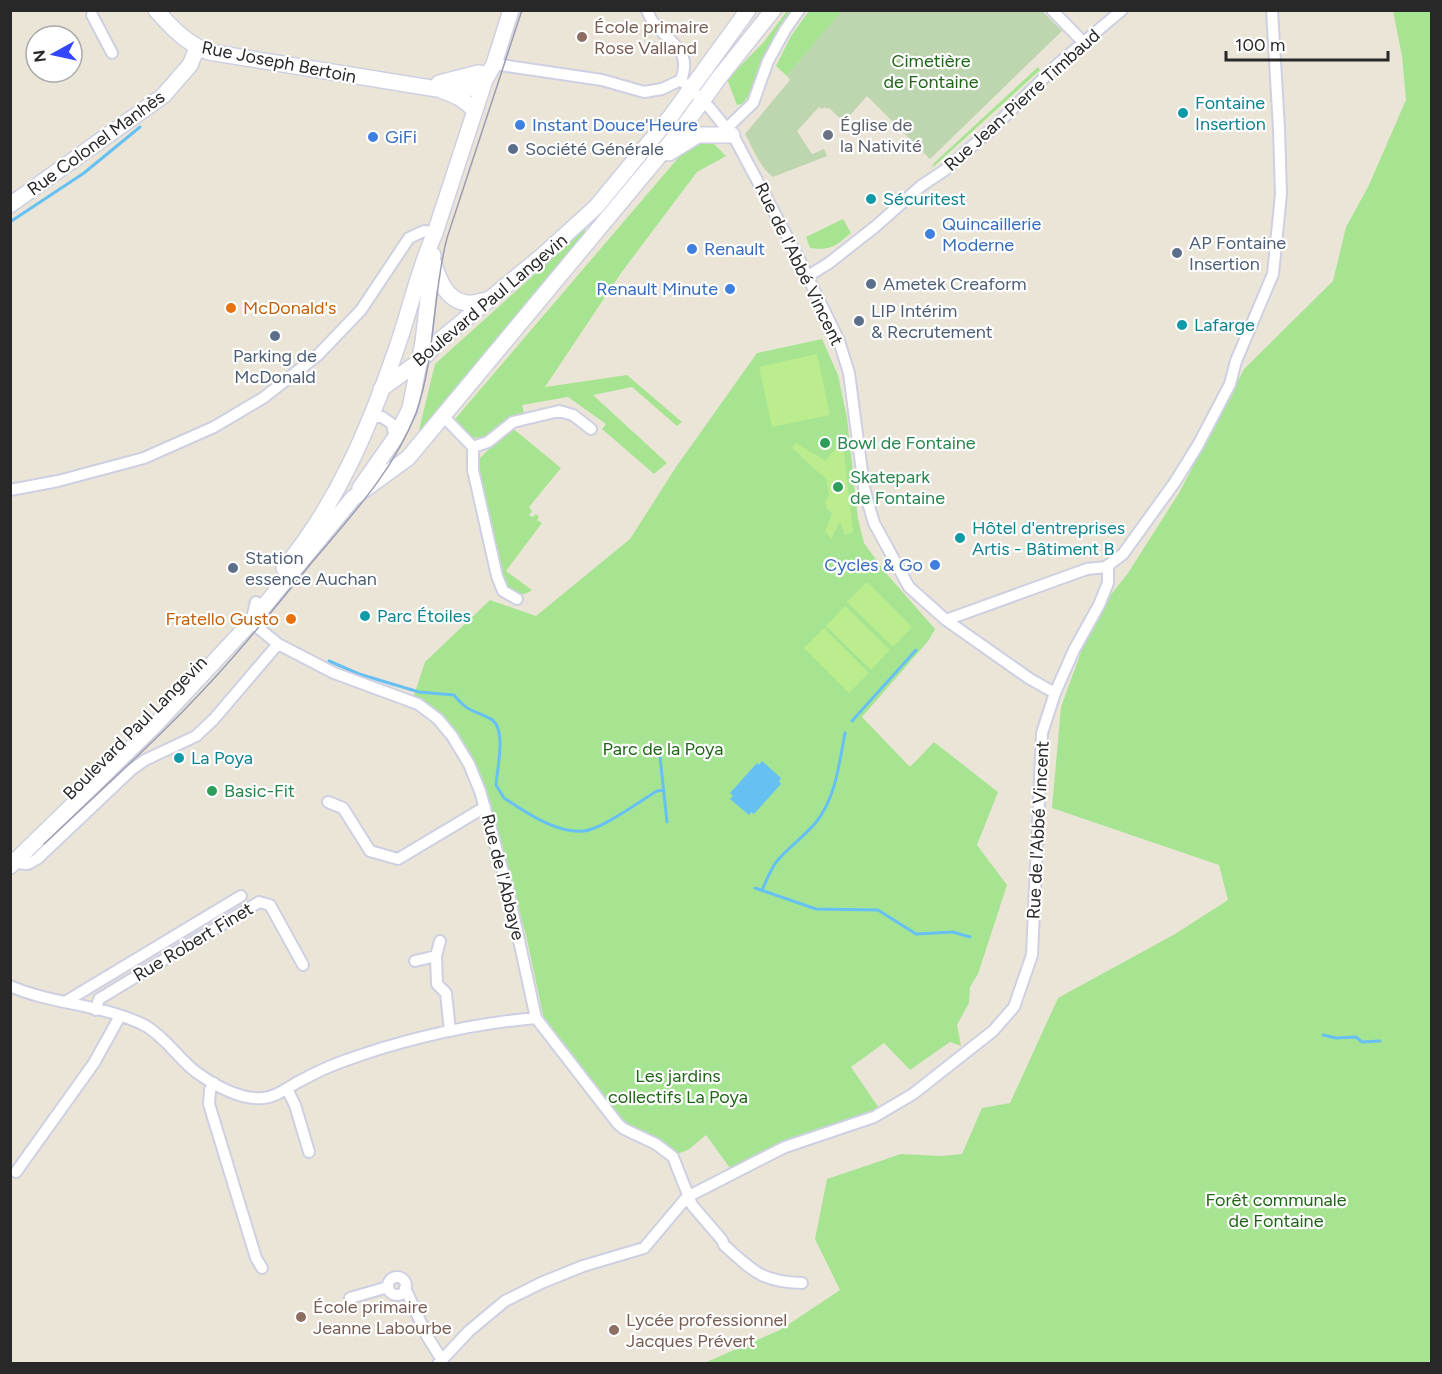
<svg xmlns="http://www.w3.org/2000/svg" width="1442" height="1374" viewBox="0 0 1442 1374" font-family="Figtree,sans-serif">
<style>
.green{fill:#a7e492}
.cemetery{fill:#bed6af}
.pitch{fill:#bbec8d}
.water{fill:#67c0f2}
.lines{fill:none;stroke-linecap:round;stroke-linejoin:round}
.stream{stroke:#67c0f2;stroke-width:3}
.street-casing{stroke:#ced0e2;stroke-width:14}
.secondary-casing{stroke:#ced0e2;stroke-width:18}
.street{stroke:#fff;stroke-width:10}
.secondary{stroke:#fff;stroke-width:15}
.tram{stroke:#9b9db3;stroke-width:1.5}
.education-dot{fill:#8d6e63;stroke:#fff;stroke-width:2}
.culture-dot{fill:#0f9aa8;stroke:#fff;stroke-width:2}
.shop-dot{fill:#3f7fe0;stroke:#fff;stroke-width:2}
.worship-dot{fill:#6b7280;stroke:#fff;stroke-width:2}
.service-dot{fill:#5c6f8a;stroke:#fff;stroke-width:2}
.food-dot{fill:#e8710a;stroke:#fff;stroke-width:2}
.leisure-dot{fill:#2e9e5b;stroke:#fff;stroke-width:2}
.labels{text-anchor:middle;stroke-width:4.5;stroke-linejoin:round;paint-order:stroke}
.education-label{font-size:18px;fill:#785e54;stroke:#fff;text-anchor:start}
.park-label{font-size:18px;fill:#206617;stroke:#fff}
.street-label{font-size:18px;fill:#282828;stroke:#fff}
.culture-label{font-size:18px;fill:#0d838f;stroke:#fff;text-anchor:start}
.shop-label{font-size:18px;fill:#366cbe;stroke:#fff;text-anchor:start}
.worship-label{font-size:18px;fill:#5b616d;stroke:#fff;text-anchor:start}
.service-label{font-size:18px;fill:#4e5e75;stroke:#fff;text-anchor:start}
.food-label{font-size:18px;fill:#c56008;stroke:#fff;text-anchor:start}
.leisure-label{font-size:18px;fill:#27864d;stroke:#fff;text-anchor:start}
</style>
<rect width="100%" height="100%" fill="#ebe5d8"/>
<path class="green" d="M787 11H793L764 59 748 97 742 104 737 105 727 79 763 43Z
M809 11H842L787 76 776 66 791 36Z
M1393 11H1431V1363L702 1364 780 1330 840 1290 815 1239 827 1179 901 1154 942 1156 962 1154 982 1108 1010 1103 1058 998 1175 934 1228 900 1219 865 1052 808 1061 707 1094 616 1128 573 1179 493 1244 369 1333 281 1346 227 1368 187 1406 100 1402 56Z
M1038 67 1040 70 932 168 934 163Z
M699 142 713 143 726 156 697 172 621 273 545 387 627 375 682 422 677 426 632 387 593 395 667 463 654 474 602 429 606 424 568 397 522 405 524 413C496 417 501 439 470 438L455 419 673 164 688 147Z
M843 219 851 233C835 246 832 251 810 248L806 237Z
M585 229V235L425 427 419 430 435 364Z
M822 339 838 375 847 418 858 519 864 543 885 572 935 629 929 640 862 717 909 766H911L934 742 998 792 977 845 1007 885 978 974 970 987 969 1003 957 1025 961 1046 950 1042 910 1070 884 1043 851 1067 881 1111 819 1129 730 1168 706 1135 688 1150 677 1154 673 1149 651 1135 627 1125 593 1087 546 1029 526 935 476 765 447 723 433 709 413 698 425 662 490 600 536 616 630 539 676 467 757 353Z
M511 427 561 468 529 507 532 511 529 515 533 517 536 514 539 517 537 520 542 523 506 571 532 590C524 596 517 596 508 591L499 571 477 464 480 458Z"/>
<path class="cemetery" d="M842 10 1042 11 1062 31 930 159 867 96 844 122 829 108 827 109 825 107 822 109 819 107 797 131 812 154 824 149 827 156 773 177C760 168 753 148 745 134L790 80 787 76Z"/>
<path class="pitch" d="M817 354 830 415 772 427 759 367Z
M796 443 826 461 839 444 844 453 853 532 845 535 840 521 831 539 825 531 832 513 827 509 825 502 829 495 826 478C813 469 804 458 792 448Z
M867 582 912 627 893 647 847 602Z
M845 606 890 650 871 670 826 626Z
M824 628 869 673 849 693 804 648Z"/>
<path class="water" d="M762 761 781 778 779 781 781 784 754 814 751 812 749 815 730 799 733 796 730 793 757 763 759 765Z"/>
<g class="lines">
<path class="stream" d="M10 222 84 173 140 127
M329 661 359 674 419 692 454 695C468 712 471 709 489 718 508 726 497 768 496 785L504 798C526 812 556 834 584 831 602 829 640 801 657 791L664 790
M852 721 916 650
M660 757 667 822
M755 888 816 909 878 910 916 934 953 932 970 937
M762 890C767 880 770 870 777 861 789 847 805 836 817 821 836 796 839 764 845 733
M1323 1035 1336 1038 1356 1037 1362 1042 1380 1041"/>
<g class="street-casing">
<path id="street" d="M1052 10 1083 42
M92 15 112 53
M494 64 602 80 644 92 662 89 681 80C693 50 669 43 654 23 651 20 649 15 647 10
M681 80 709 107 735 139 797 255 839 341 849 373 864 487 869 506 874 523 909 587 946 620 1030 679 1055 693
M727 128 753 103 768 61 785 30 799 10
M808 276 829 263 876 226 921 186 945 170 995 126 1059 63 1122 10
M443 416 473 447 488 442 513 422 559 411 573 415 591 429
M371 417H382L392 424 395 438
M473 447V470L497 576 503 591 517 599
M10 490 58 481 144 458 214 427 263 398 318 355 361 310 409 238 424 231 435 233
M256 602 251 622 278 644 334 673 418 704 438 719 452 736 469 764 480 791 508 890 536 1018 618 1124 624 1129 656 1144 673 1157 692 1205 722 1240 724 1245C753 1271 762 1282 802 1283
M946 620 1087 569 1106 567 1123 554 1175 482 1198 445 1230 384 1236 361 1273 274 1281 194 1279 129 1272 10
M328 802 343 808 370 851 398 859 485 807
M14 863 28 864 37 859 131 770 145 760 196 736 214 719 278 644
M436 956 440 941
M415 961 436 956 437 984 446 993 450 1031
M10 986C53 1005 104 1004 146 1026 166 1038 178 1058 196 1072 214 1085 240 1100 263 1098 277 1097 288 1087 300 1081 313 1074 327 1067 341 1062 404 1039 470 1024 536 1018
M65 1002 241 896
M96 1010 99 999 259 902 270 905 303 965
M214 1083 210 1090 209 1104 256 1258 262 1268
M287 1089 295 1105 309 1152
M16 1172 94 1063 120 1016
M388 1286a9 9 0 1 1 18 0a9 9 0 1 1-18 0Z
M405 1288 427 1336 442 1360
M350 1298 388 1287
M438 1364 469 1331 505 1301 541 1283 583 1266 644 1248 687 1197 785 1147 874 1117 913 1094 993 1031 1014 1007 1032 955 1042 733 1055 693 1074 650 1099 605 1108 583V565"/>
</g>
<g class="secondary-casing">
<path id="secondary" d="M156 10C172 28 187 44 209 52L437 89 473 88 485 80
M439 83 478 73 487 74
M443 91C456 95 465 100 475 111
M669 153 698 135H732
M10 205 163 96 190 65 197 48
M434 264C439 280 447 301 467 303 473 304 481 301 487 300
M381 389 421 360 440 340 542 256 596 207 671 116 748 10
M360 488 395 438 410 409 423 342 433 255
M284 568C337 504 369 428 396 350 410 311 418 270 435 233L485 80 494 64 511 10
M10 866 157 723 251 622 353 498 408 458 684 126 718 79 773 10"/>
</g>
<use href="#street" class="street"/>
<use href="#secondary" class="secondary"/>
<path class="tram" d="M44 844C92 798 142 754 188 706 233 660 273 610 313 561 352 515 394 470 416 413 436 357 432 295 447 238L522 10"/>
</g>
<g class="education-dot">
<circle cx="582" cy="37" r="6"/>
<circle cx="301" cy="1317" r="6"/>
<circle cx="614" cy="1330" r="6"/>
</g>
<g class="culture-dot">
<circle cx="1183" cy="113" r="6"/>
<circle cx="871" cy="199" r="6"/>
<circle cx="1182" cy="325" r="6"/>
<circle cx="960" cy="538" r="6"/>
<circle cx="365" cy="616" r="6"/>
<circle cx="179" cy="758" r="6"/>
</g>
<g class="shop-dot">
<circle cx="520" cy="125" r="6"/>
<circle cx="373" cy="137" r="6"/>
<circle cx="930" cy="234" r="6"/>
<circle cx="692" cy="249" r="6"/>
<circle cx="730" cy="289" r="6"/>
<circle cx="935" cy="565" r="6"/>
</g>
<circle class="worship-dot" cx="828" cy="135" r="6"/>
<g class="service-dot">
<circle cx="513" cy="149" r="6"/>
<circle cx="1177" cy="253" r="6"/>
<circle cx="871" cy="284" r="6"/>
<circle cx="859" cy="321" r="6"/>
<circle cx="275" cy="336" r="6"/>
<circle cx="233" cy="568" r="6"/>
</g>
<g class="food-dot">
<circle cx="231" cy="308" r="6"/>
<circle cx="291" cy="619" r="6"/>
</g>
<g class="leisure-dot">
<circle cx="825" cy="443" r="6"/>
<circle cx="838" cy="487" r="6"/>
<circle cx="212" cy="791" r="6"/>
</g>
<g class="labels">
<g class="education-label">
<text x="594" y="33">École primaire<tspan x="594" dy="21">Rose Valland</tspan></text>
<text x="313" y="1313">École primaire<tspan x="313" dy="21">Jeanne Labourbe</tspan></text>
<text x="626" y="1326">Lycée professionnel<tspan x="626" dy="21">Jacques Prévert</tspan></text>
</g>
<g class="park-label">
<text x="931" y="67">Cimetière<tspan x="931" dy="21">de Fontaine</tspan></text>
<text x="663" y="755">Parc de la Poya</text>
<text x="678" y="1082">Les jardins<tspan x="678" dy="21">collectifs La Poya</tspan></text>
<text x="1276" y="1206">Forêt communale<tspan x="1276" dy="21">de Fontaine</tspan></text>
</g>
<g class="street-label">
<text transform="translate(279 62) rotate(11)" y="6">Rue Joseph Bertoin</text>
<text transform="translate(1022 100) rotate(-42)" y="6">Rue Jean-Pierre Timbaud</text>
<text transform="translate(96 143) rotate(-36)" y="6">Rue Colonel Manhès</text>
<text transform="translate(799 264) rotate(64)" y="6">Rue de l'Abbé Vincent</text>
<text transform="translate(490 300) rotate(-40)" y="6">Boulevard Paul Langevin</text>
<text transform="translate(135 728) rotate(-45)" y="6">Boulevard Paul Langevin</text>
<text transform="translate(1038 830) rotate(-87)" y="6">Rue de l'Abbé Vincent</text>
<text transform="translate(503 877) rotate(76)" y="6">Rue de l'Abbaye</text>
<text transform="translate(193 942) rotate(-31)" y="6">Rue Robert Finet</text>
</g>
<g class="culture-label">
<text x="1195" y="109">Fontaine<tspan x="1195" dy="21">Insertion</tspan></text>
<text x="883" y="205">Sécuritest</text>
<text x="1194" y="331">Lafarge</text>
<text x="972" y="534">Hôtel d'entreprises<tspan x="972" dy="21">Artis - Bâtiment B</tspan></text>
<text x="377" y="622">Parc Étoiles</text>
<text x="191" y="764">La Poya</text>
</g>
<g class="shop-label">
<text x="532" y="131">Instant Douce'Heure</text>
<text x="385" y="143">GiFi</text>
<text x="942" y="230">Quincaillerie<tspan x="942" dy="21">Moderne</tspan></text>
<text x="704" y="255">Renault</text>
<text x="718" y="295" text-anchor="end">Renault Minute</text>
<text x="923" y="571" text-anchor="end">Cycles &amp; Go</text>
</g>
<g class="worship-label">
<text x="840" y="131">Église de<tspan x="840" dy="21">la Nativité</tspan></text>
</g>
<g class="service-label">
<text x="525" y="155">Société Générale</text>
<text x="1189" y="249">AP Fontaine<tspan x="1189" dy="21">Insertion</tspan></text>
<text x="883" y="290">Ametek Creaform</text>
<text x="871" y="317">LIP Intérim<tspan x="871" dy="21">&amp; Recrutement</tspan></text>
<text x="275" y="362" text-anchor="middle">Parking de<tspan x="275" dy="21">McDonald</tspan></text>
<text x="245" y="564">Station<tspan x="245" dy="21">essence Auchan</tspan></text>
</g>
<g class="food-label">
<text x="243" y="314">McDonald's</text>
<text x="279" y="625" text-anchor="end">Fratello Gusto</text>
</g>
<g class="leisure-label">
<text x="837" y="449">Bowl de Fontaine</text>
<text x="850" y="483">Skatepark<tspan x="850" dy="21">de Fontaine</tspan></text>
<text x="224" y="797">Basic-Fit</text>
</g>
</g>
<rect width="1442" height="1374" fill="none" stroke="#282828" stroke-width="24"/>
<g transform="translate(54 54) rotate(262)"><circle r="28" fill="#ffffff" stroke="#a9a9a9" stroke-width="1.5"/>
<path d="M0-4.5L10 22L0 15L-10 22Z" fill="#3245ff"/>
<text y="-9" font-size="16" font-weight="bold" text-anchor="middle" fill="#282828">N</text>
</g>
<path d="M1226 51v9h162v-9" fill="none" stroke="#282828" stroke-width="3"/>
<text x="1235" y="51" font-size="18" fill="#282828" stroke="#ffffff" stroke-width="4.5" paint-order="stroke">100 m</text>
</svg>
